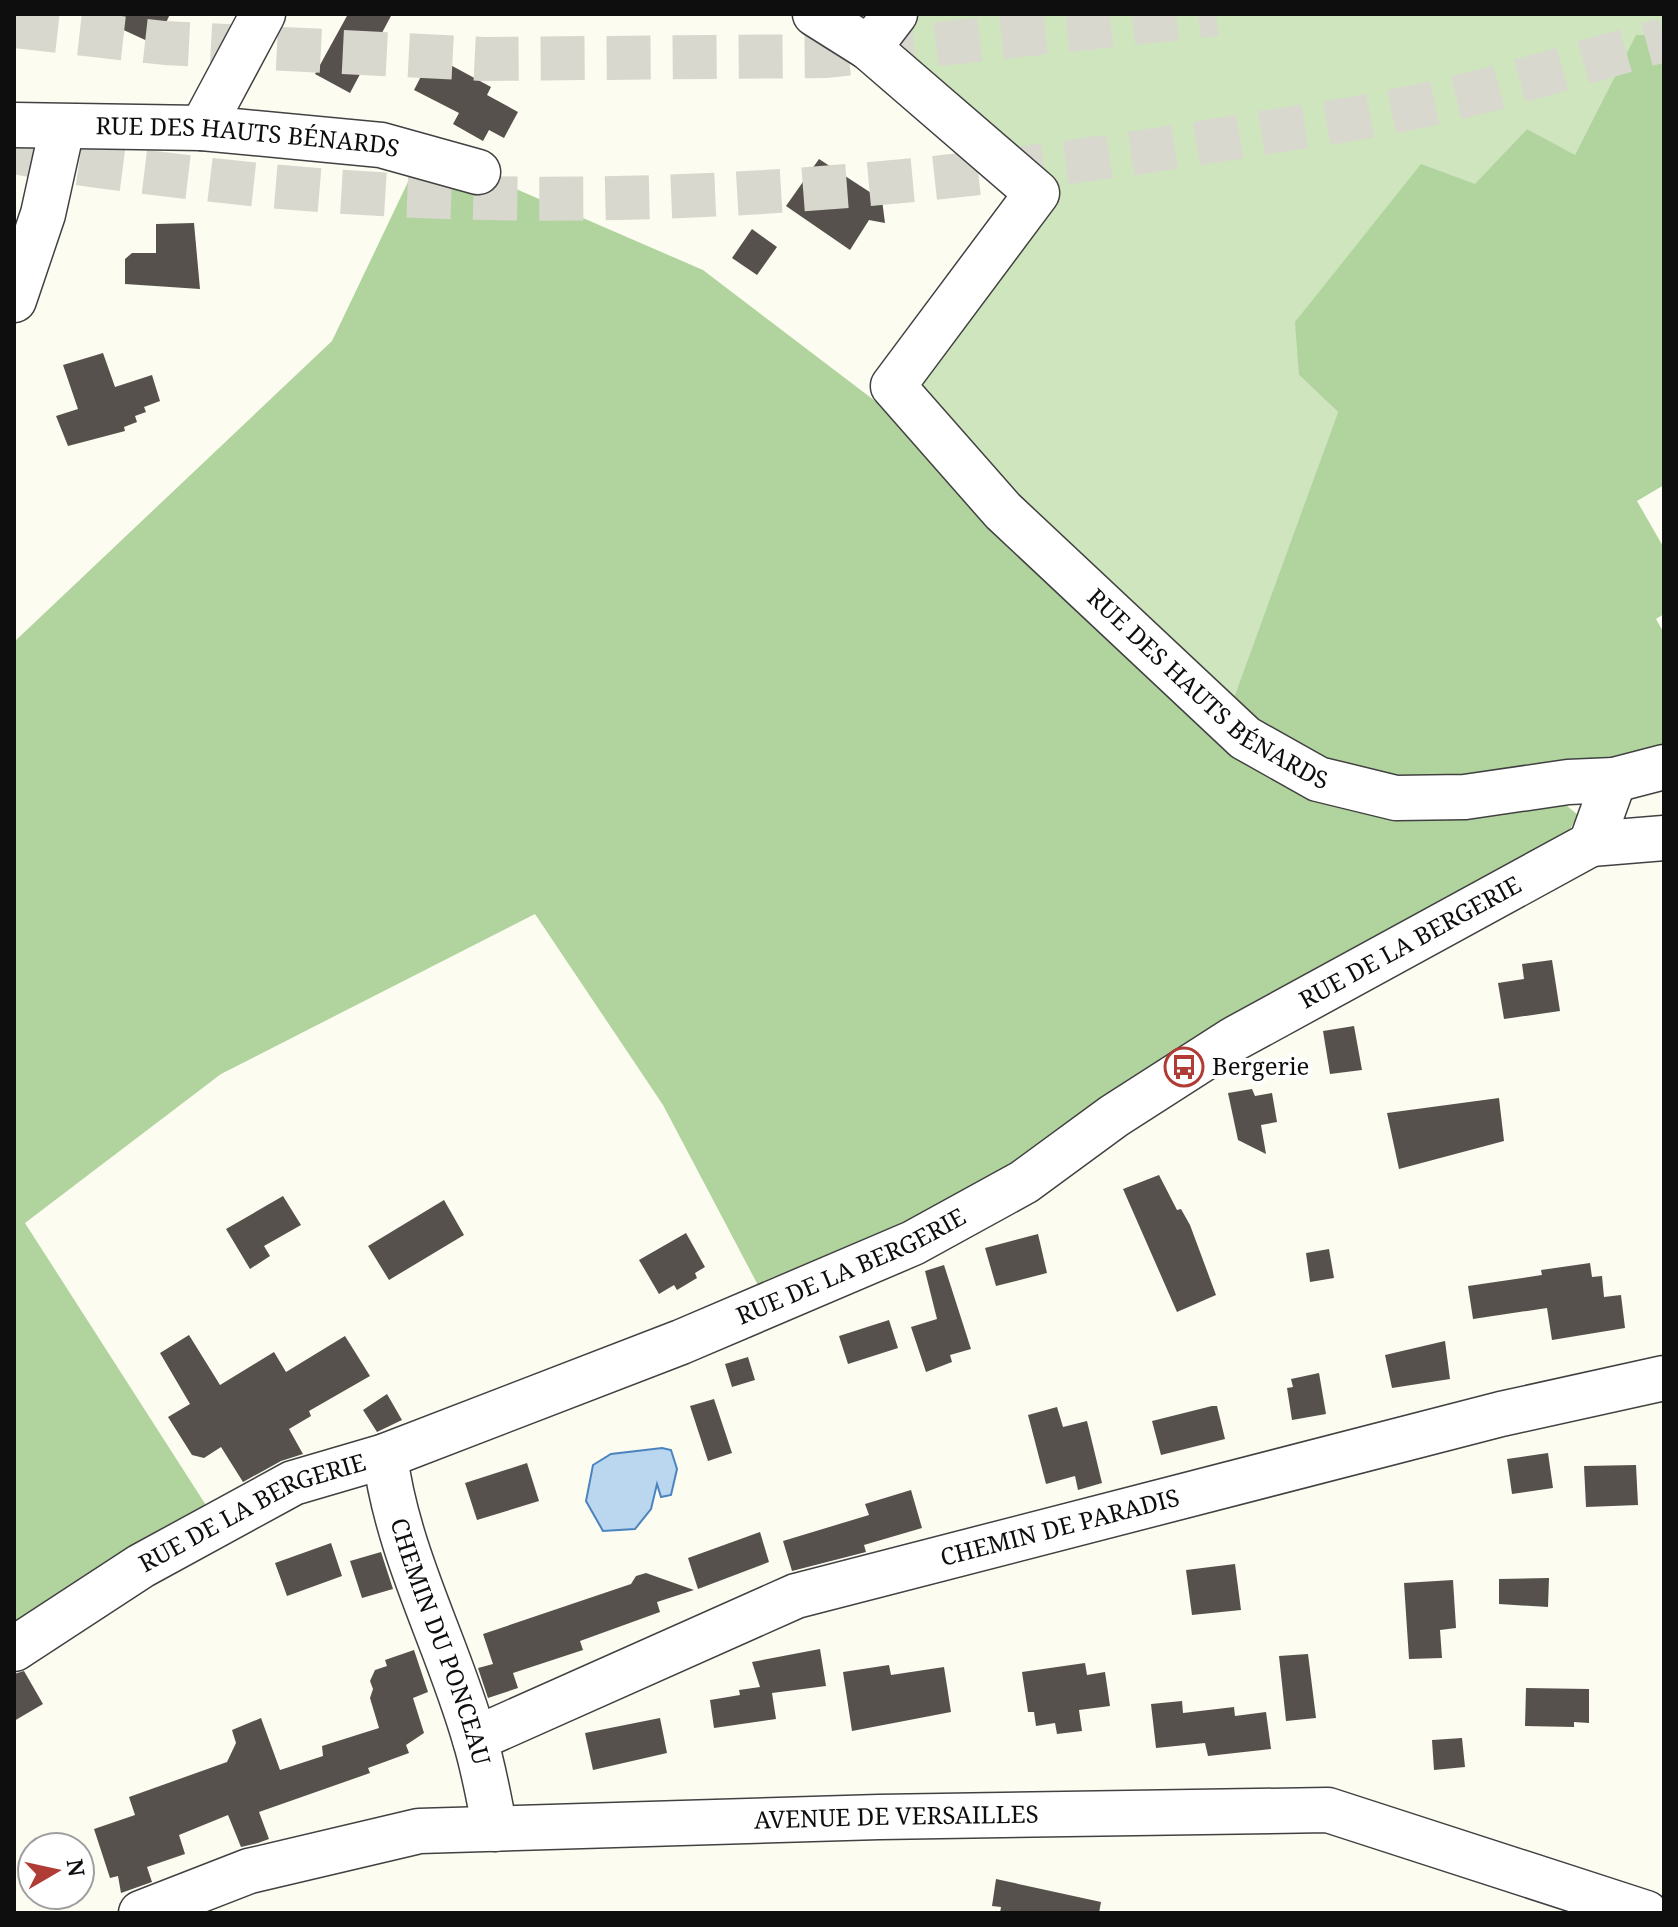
<svg xmlns="http://www.w3.org/2000/svg" width="1678" height="1927" viewBox="0 0 1678 1927" font-family="'Noto Serif',serif">
<style>
.green{fill:#cee5be}
.forest{fill:#b1d49f}
.water{fill:#bbd6ef;stroke:#4a83be;stroke-width:2}
.building{fill:#56514c}
.lines{fill:none;stroke-linecap:round;stroke-linejoin:round}
.highway-tunnel{stroke:#d9d8cf;stroke-width:44;stroke-dasharray:44 22;stroke-linecap:butt}
.minor-casing{stroke:#414141;stroke-width:47}
.minor{stroke:#fff;stroke-width:44}
.labels{text-anchor:middle;stroke-width:8;stroke-linejoin:round;paint-order:stroke}
.street-label{font-size:24px;fill:#0e0e0e;stroke:#fff}
.poi-label{font-size:24px;fill:#0e0e0e;stroke:#fff;text-anchor:start}
</style>
<rect width="100%" height="100%" fill="#fdfcf1"/>
<path class="green" d="M912 14H1664V35L1636 36 1575 156 1527 129 1299 375 1338 412 1231 709 887 410 1057 191 889 42Z"/>
<path class="forest" d="M1636 35H1664V485L1637 501 1664 548V614L1656 619 1664 633V749L1561 801 1578 815 1568 833 948 1210 760 1289 663 1105 535 914 221 1074 25 1223 211 1513 14 1626V642L332 341 418 161 502 183 703 270 887 410 1230 709 1338 412 1299 375 1295 322 1421 164 1475 184 1527 129 1575 155Z"/>
<path class="water" d="M662 1448 671 1450 677 1469 671 1495 661 1497 657 1484 651 1509 635 1529 603 1531 586 1501 593 1465 611 1454Z"/>
<path class="building" d="M89 14H170L156 45Z
M348 14H392L350 93 315 74Z
M432 55 491 87 487 95 518 112 504 138 489 130 483 141 453 124 459 113 414 90Z
M819 159 882 200 885 223 869 220 850 250 786 206Z
M194 223 200 289 125 284V259L132 253H156V224Z
M752 229 777 247 757 275 732 258Z
M103 353 115 387 152 375 160 401 144 407 146 412 135 416 137 422 124 427 125 431 68 446 56 416 78 409 63 365Z
M1552 960 1560 1011 1504 1019 1498 983 1524 979 1522 964Z
M1354 1026 1362 1070 1330 1074 1323 1031Z
M1252 1089 1255 1096 1272 1093 1277 1122 1261 1125 1266 1154 1238 1140 1228 1093Z
M1499 1098 1504 1141 1399 1169 1387 1113Z
M1159 1175 1177 1210 1181 1209 1190 1225 1216 1295 1177 1312 1123 1189Z
M283 1196 301 1225 264 1246 270 1256 250 1269 226 1229Z
M444 1200 464 1235 389 1280 368 1246Z
M686 1233 705 1267 695 1273 697 1278 677 1290 674 1285 659 1294 639 1260Z
M1038 1234 1047 1273 996 1286 985 1248Z
M1329 1249 1334 1278 1310 1282 1306 1253Z
M1590 1263 1592 1277 1602 1276 1604 1297 1621 1295 1625 1328 1552 1340 1547 1308 1473 1319 1468 1286 1542 1275 1541 1270Z
M944 1265 971 1349 950 1355 952 1362 926 1372 911 1327 937 1319 925 1271Z
M889 1320 898 1348 848 1364 839 1336Z
M189 1335 220 1385 274 1352 286 1372 345 1336 370 1376 309 1411 311 1416 289 1429 303 1454 281 1461 243 1482 221 1447 204 1458 192 1455 168 1417 190 1404 160 1353Z
M1445 1341 1450 1379 1392 1388 1385 1355Z
M748 1357 755 1380 732 1387 725 1364Z
M1319 1373 1326 1414 1292 1420 1287 1388 1293 1387 1291 1379Z
M387 1394 402 1420 377 1432 363 1410Z
M714 1399 732 1453 708 1461 690 1406Z
M1212 1406H1217L1225 1439 1161 1455 1152 1421Z
M1057 1407 1063 1427 1087 1421 1102 1483 1078 1490 1075 1476 1046 1484 1028 1415Z
M1548 1453 1553 1488 1512 1494 1507 1459Z
M527 1463 539 1501 477 1520 465 1483Z
M1636 1465 1638 1505 1586 1507 1584 1466Z
M911 1490 922 1528 864 1545 866 1552 792 1571 783 1541 869 1515 865 1504Z
M760 1532 769 1562 698 1589 688 1558Z
M331 1543 342 1576 287 1596 275 1563Z
M381 1552 393 1589 362 1598 350 1561Z
M1235 1564 1241 1610 1192 1615 1186 1570Z
M646 1573 694 1590 657 1602 660 1612 580 1641 583 1650 513 1673 518 1688 488 1698 478 1668 493 1664 483 1634 631 1584 636 1576Z
M1549 1578 1548 1607 1499 1604V1579Z
M1453 1580 1456 1628 1440 1630 1442 1658 1409 1659 1404 1583Z
M820 1649 826 1686 772 1693 776 1719 714 1728 710 1700 740 1695 739 1690 760 1687 752 1662Z
M414 1650 428 1692 413 1698 424 1733 406 1745 409 1753 368 1768 370 1773 259 1812 269 1839 258 1843 241 1847 228 1815 179 1835 185 1854 147 1867 152 1882 121 1893 118 1876 110 1878 94 1829 135 1815 129 1797 227 1762 236 1743 232 1730 261 1718 280 1770 323 1756 322 1746 379 1728 370 1698 373 1689 370 1681 375 1670 387 1666 385 1660Z
M1308 1654 1316 1718 1286 1721 1279 1656Z
M1085 1663 1087 1675 1105 1672 1110 1706 1079 1710 1082 1731 1057 1734 1055 1723 1036 1726 1034 1712H1028L1022 1672Z
M889 1665 891 1675 944 1667 951 1712 852 1731 843 1672Z
M24 1671 43 1704 14 1721V1674Z
M1526 1688 1589 1689V1723L1574 1722V1727L1525 1726Z
M1182 1701 1183 1713 1234 1707 1235 1716 1266 1712 1271 1749 1208 1756 1205 1743 1156 1748 1151 1704Z
M660 1718 667 1753 593 1770 585 1733Z
M1462 1738 1465 1767 1434 1770 1432 1740Z
M996 1879 1101 1902 1099 1913H1000L1001 1907 992 1906Z"/>
<g class="lines">
<path class="highway-tunnel" d="M14 26 165 43 483 59 827 56 1216 14
M14 152C80 165 146 172 213 180 552 219 895 193 1231 138 1289 128 1348 121 1405 109 1492 92 1578 63 1664 40"/>
<g class="minor-casing">
<g id="minor">
<path id="s1" d="M815 14 869 48 1037 193 893 386 1003 511 1245 738 1318 779 1396 798 1465 797 1568 782 1614 780 1664 767"/>
<path d="M869 48 895 14"/>
<path id="s2" d="M14 125 202 128 381 145 478 172"/>
<path d="M202 128 263 14"/>
<path d="M14 300 43 214 62 128"/>
<path d="M1591 844 1664 838"/>
<path id="s3" d="M385 1456C398 1556 448 1644 475 1740 484 1769 489 1800 495 1829"/>
<path id="s4" d="M14 1649 141 1566 293 1483 385 1456 681 1342 913 1243 1024 1182 1114 1116 1234 1039 1591 844 1614 780"/>
<path id="s5" d="M475 1739 796 1596 1501 1414 1664 1378"/>
<path id="s6" d="M141 1913 249 1871 419 1831 879 1817 1328 1810 1646 1913"/>
</g>
</g>
<use href="#minor" class="minor"/>
</g>
<defs>
<g id="bus-ring" transform="scale(2)"><circle r="9.5" fill="#fff" stroke="#af3d35" stroke-width="1.5"/><path d="M-5-6H5V4H4V6H2V4H-2V6H-4V4H-5ZM-3.5-4V0h7V-4ZM-3.5 1.2v1.5H-2V1.2ZM2 1.2v1.5H3.5V1.2Z" fill="#af3d35"/></g>
</defs>
<g fill-rule="evenodd">
<use href="#bus-ring" x="1184" y="1067"/>
</g>
<g class="labels">
<g class="street-label">
<text dy="8" stroke="none"><textPath href="#s2" startOffset="234">RUE DES HAUTS BÉNARDS</textPath></text>
<text dy="8" stroke="none"><textPath href="#s1" startOffset="966">RUE DES HAUTS BÉNARDS</textPath></text>
<text dy="8" stroke="none"><textPath href="#s4" startOffset="1572">RUE DE LA BERGERIE</textPath></text>
<text dy="8" stroke="none"><textPath href="#s4" startOffset="924">RUE DE LA BERGERIE</textPath></text>
<text dy="8" stroke="none"><textPath href="#s4" startOffset="276">RUE DE LA BERGERIE</textPath></text>
<text dy="8" stroke="none"><textPath href="#s5" startOffset="624">CHEMIN DE PARADIS</textPath></text>
<text dy="8" stroke="none"><textPath href="#s3" startOffset="194">CHEMIN DU PONCEAU</textPath></text>
<text dy="8" stroke="none"><textPath href="#s6" startOffset="768">AVENUE DE VERSAILLES</textPath></text>
</g>
<g class="poi-label">
<text x="1212" y="1075">Bergerie</text>
</g>
</g>
<rect width="1678" height="1927" fill="none" stroke="#0e0e0e" stroke-width="32"/>
<g transform="translate(56 1871) rotate(81)"><circle r="38" fill="#ffffff" stroke="#9f9f9f" stroke-width="2"/>
<path d="M0-6L14 30L0 20L-14 30Z" fill="#af3d35"/>
<text y="-12" font-size="22" font-weight="bold" text-anchor="middle" fill="#0e0e0e">N</text>
</g>
</svg>
